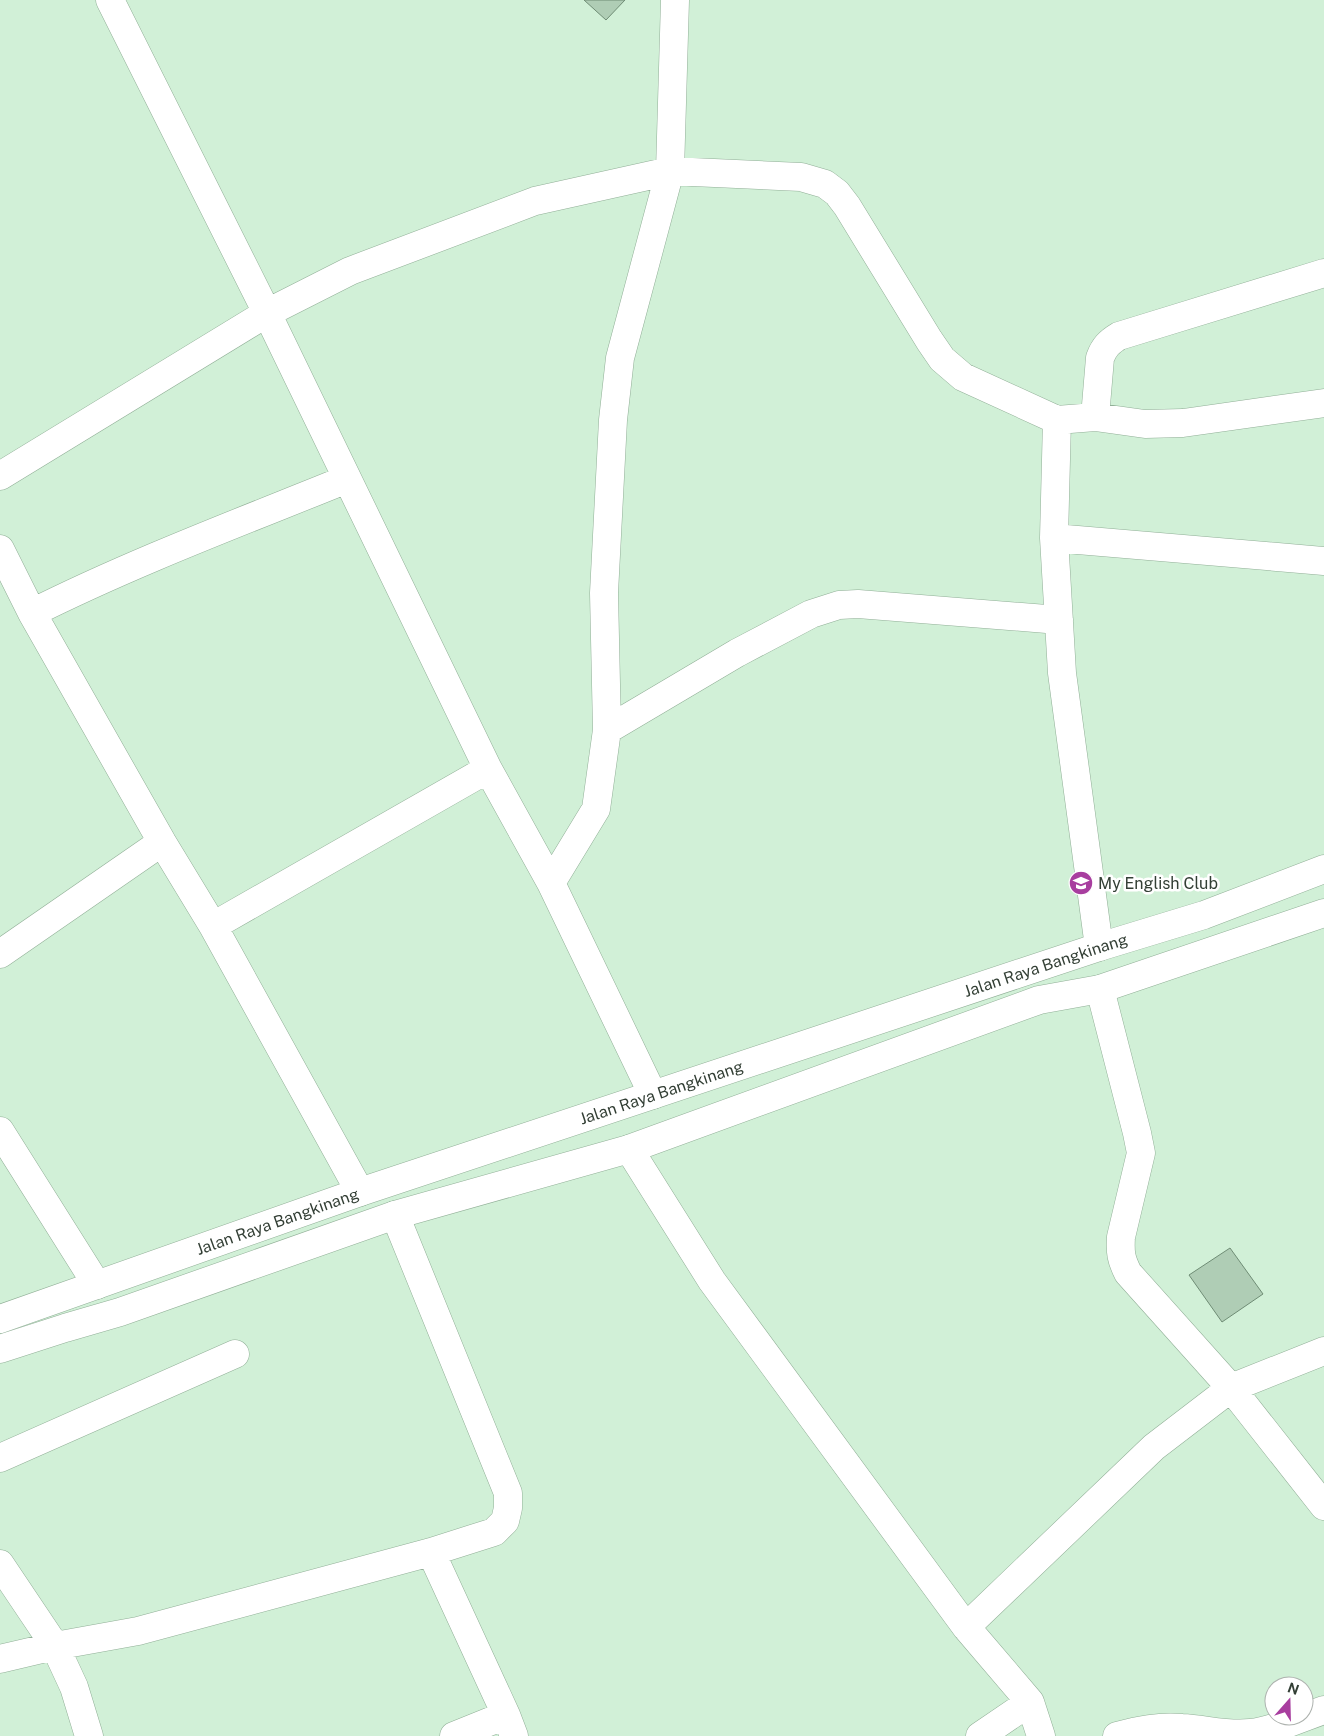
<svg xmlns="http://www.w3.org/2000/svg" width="1324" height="1736" viewBox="0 0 1324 1736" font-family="'Public Sans',sans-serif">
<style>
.building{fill:#afcdb5;stroke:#6f8c75}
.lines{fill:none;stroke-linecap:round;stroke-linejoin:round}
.minor-casing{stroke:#91af97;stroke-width:29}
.highway-casing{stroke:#91af97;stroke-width:29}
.minor{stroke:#fff;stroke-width:28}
.highway{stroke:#fff;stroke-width:28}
.labels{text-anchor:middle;stroke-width:5;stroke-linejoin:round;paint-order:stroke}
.poi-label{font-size:16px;fill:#333f35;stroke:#fff;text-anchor:start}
.street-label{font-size:16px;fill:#333f35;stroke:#fff}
</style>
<rect width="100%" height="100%" fill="#d1f0d7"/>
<path class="building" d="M584 0H625L606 20Z
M1230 1248 1263 1294 1222 1322 1189 1275Z"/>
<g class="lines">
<g class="minor-casing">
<path id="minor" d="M110 0 267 313 488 769 551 883
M1095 417 1100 358C1104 347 1109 342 1119 336L1324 273
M1057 420 1054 538 1062 673 1099 947
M0 476 267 313 350 271 535 201 670 171 801 177 825 184 837 193 847 206 929 340 942 359 963 377 1057 420 1095 417 1145 424 1183 423 1324 403
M1054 538 1324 561
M0 549 32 613 162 842 213 926 360 1192
M32 613C134 562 241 522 347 479
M607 730 737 653 811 614 839 605 858 604 1059 620
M213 926 488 769
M0 954 162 842
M1100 989 1137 1133 1141 1153 1121 1237C1120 1253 1121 1259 1128 1273L1231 1388 1324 1506
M653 1095 551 883 596 809 607 730 604 593 613 420 620 358 670 171 675 0
M0 1131 97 1285
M629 1149 712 1281 966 1627 1030 1702 1041 1736
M0 1458 235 1354
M431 1552 506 1715 514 1736
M0 1564 55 1646 74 1687 89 1736
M966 1627 1154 1447 1231 1388 1324 1351
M0 1659 55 1646 138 1631 431 1552 494 1532 505 1521 508 1508V1493L395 1215
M454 1736 506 1715
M980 1736 1030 1702
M1117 1736C1139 1730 1159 1726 1182 1728 1205 1729 1227 1736 1251 1733 1275 1730 1301 1718 1324 1710"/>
</g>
<g class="highway-casing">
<g id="highway">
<path id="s1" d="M0 1319 360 1192 1099 947 1204 915 1324 869"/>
<path d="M0 1349 65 1328 120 1312 395 1215 629 1149 1039 1000 1100 989 1324 913"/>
</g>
</g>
<use href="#minor" class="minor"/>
<use href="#highway" class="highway"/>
</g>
<defs>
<g id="school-disc" transform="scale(1.25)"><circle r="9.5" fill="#a83e9f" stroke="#fff"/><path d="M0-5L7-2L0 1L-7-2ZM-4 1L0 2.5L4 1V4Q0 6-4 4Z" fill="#fff"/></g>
</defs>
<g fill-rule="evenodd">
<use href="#school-disc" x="1081" y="883"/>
</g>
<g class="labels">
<g class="poi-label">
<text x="1098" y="889">My English Club</text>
</g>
<g class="street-label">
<text dy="6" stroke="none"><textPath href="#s1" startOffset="1104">Jalan Raya Bangkinang</textPath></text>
<text dy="6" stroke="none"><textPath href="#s1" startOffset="699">Jalan Raya Bangkinang</textPath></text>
<text dy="6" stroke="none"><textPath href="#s1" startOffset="294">Jalan Raya Bangkinang</textPath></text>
</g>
</g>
<g transform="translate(1289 1701) rotate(20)"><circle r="24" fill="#ffffff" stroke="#adb2ae"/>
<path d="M0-4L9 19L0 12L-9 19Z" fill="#a83e9f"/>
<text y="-8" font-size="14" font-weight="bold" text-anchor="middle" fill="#333f35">N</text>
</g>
</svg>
